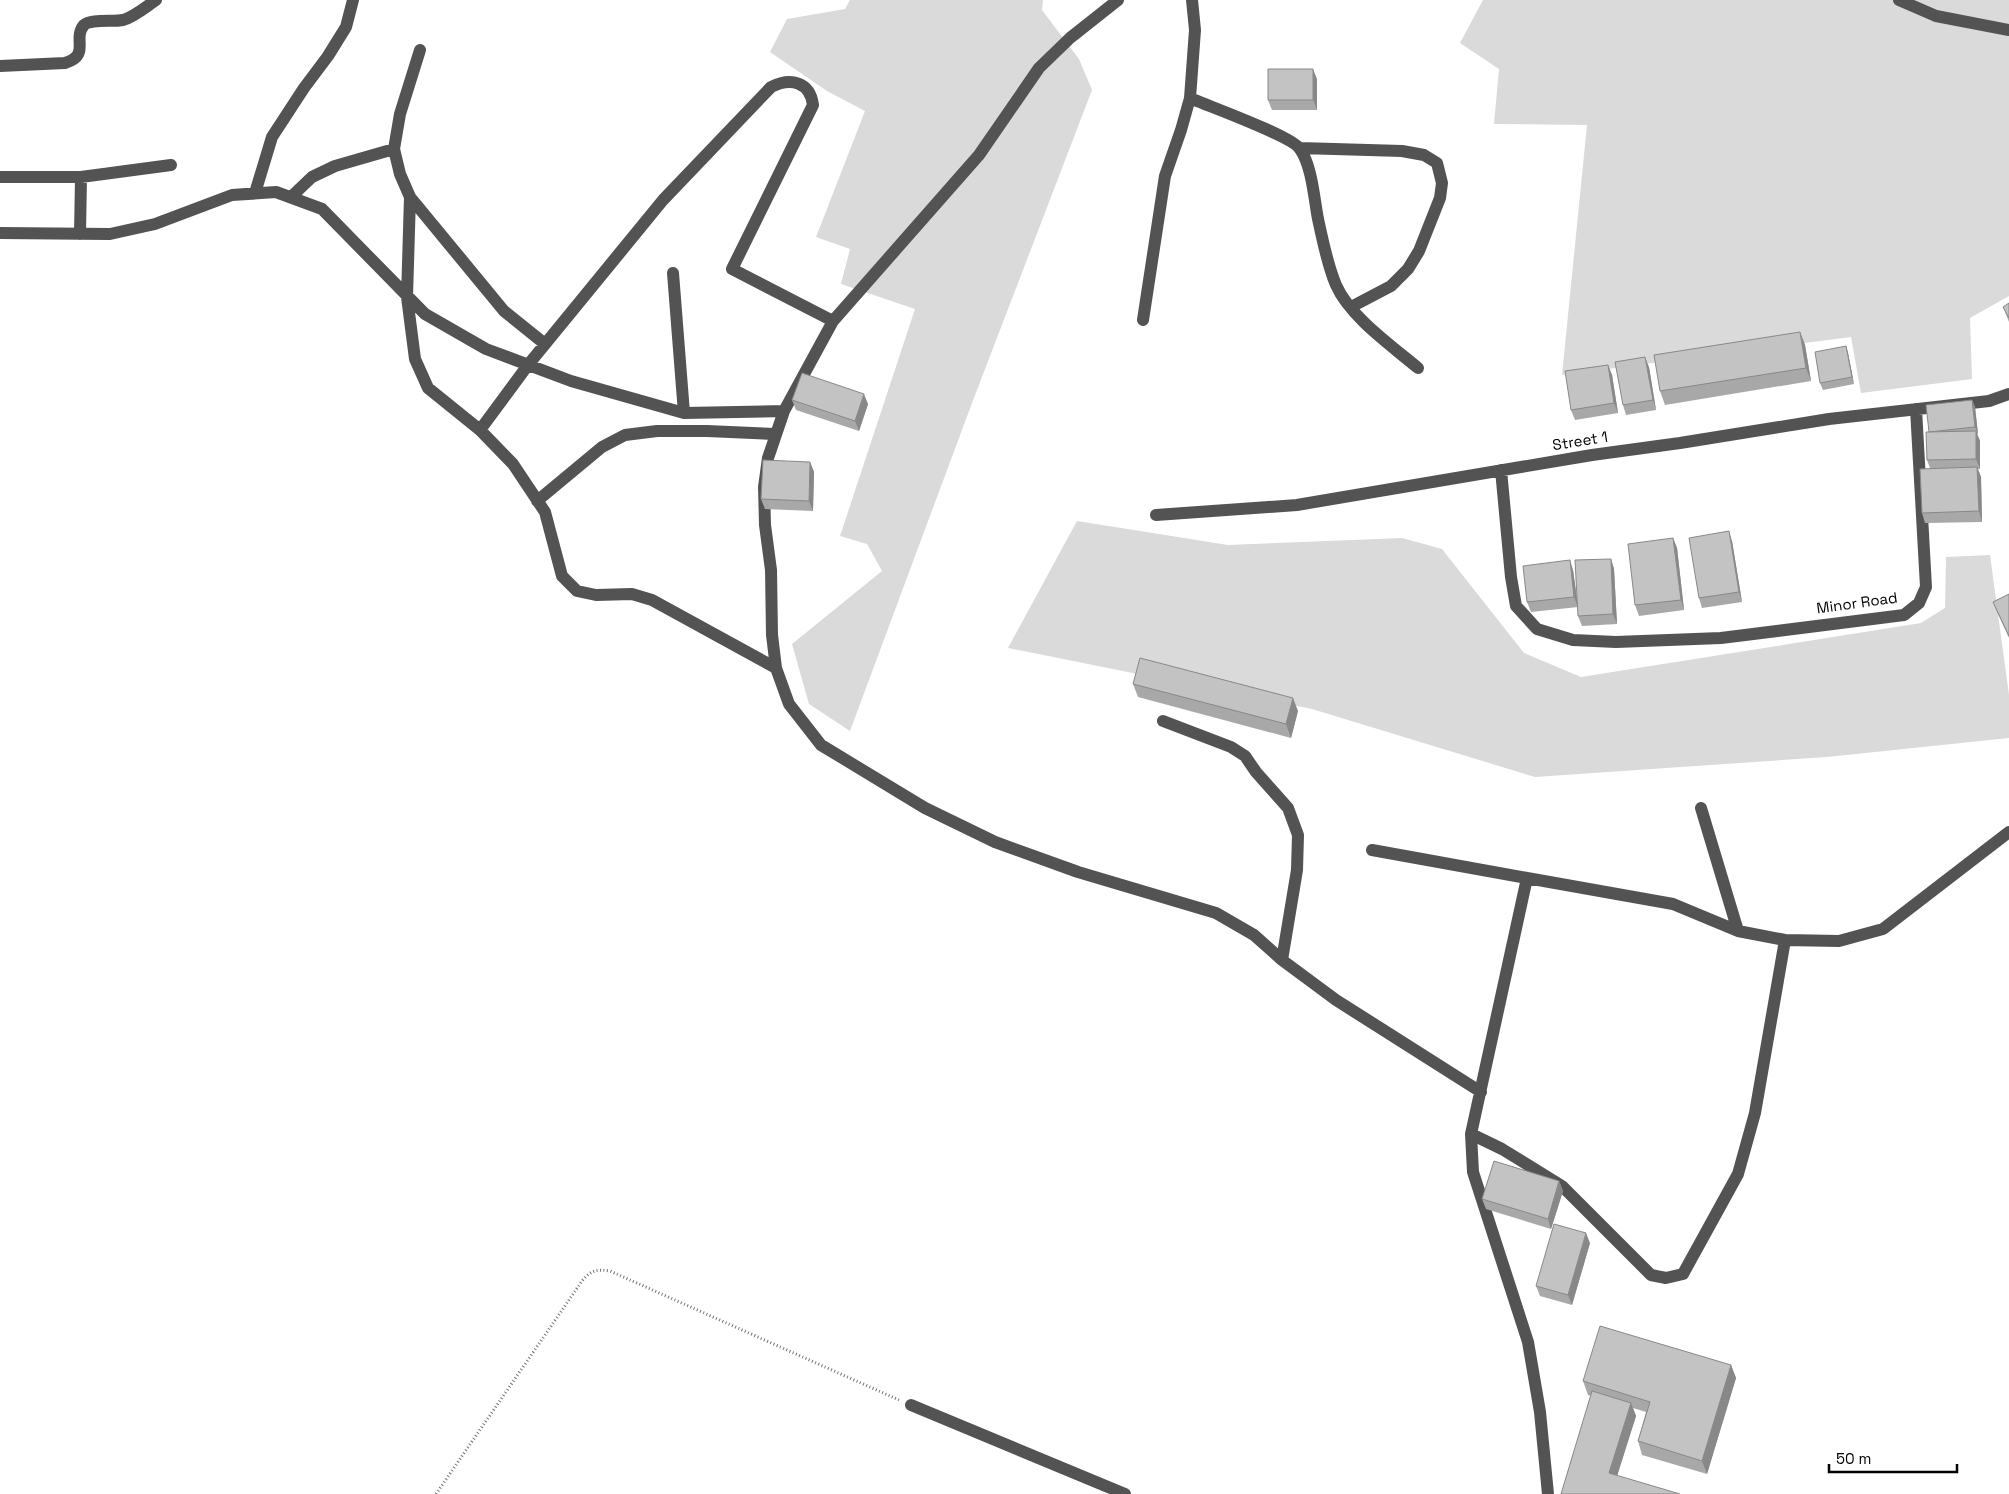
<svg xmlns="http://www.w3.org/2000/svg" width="2009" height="1494" viewBox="0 0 2009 1494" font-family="'Space Grotesk',sans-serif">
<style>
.green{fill:#dadada}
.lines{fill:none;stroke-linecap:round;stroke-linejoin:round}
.path{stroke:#757575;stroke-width:3;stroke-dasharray:1 2.5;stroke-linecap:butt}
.minor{stroke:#535353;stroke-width:12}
.wall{fill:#a8a8a8}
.shaded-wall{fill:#888}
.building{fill:#c3c3c3;stroke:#888}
.labels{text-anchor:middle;stroke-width:5;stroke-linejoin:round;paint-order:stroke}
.street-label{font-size:15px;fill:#000;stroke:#fff}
</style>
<rect width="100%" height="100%" fill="#fff"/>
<path class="green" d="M850 0H1043L1042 10 1079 59 1092 90 972 403 850 731 809 704 792 644 882 571 867 544 840 536 915 309 841 284 850 249 816 237 865 111 827 91 770 52 787 19 845 9Z
M1483 0H2009V296L1970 318 1972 379 1861 393 1851 337 1562 375 1587 125 1494 124 1499 69 1460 43Z
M1077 521 1228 545 1402 538 1442 549 1524 653 1581 677 1921 623 1945 608 1946 557 1990 555 2009 695V738L1827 757 1535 777 1312 709 1008 648Z"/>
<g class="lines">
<path class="path" d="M436 1494 582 1281C591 1270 597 1269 610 1271L899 1400"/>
<path class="minor" d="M1118 0 1070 38 1039 68 979 155 833 321 784 411 768 458 764 487 765 525 771 570 772 635 776 668 789 704 821 745 925 808 995 842 1078 872 1216 913 1254 935 1282 960 1336 1000 1481 1092
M1899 0 1936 16 2009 30
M420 50 400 114 394 149 400 174 410 197 407 297 415 359 428 388 480 430 513 464 545 512 562 576 577 591 596 595 632 594 652 600 776 668
M0 66 65 63C91 55 72 39 84 25 91 19 113 22 123 20 134 17 147 6 156 0
M1190 98C1208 106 1292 136 1300 149 1312 166 1314 198 1318 219 1323 241 1327 264 1336 285 1350 317 1392 346 1418 368
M1300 148 1402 151 1424 155 1437 163 1442 183 1440 198 1419 251 1408 269 1391 286 1351 307
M0 177H81L171 165
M255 193 272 137 304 88 328 56 346 27 353 0
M291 197 312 177 335 166 394 149
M410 197 504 311 545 344
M0 233 110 234 155 224 232 195 276 192 322 209 425 314 486 349 571 381 684 413 784 411
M80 234 81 177
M673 273 684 413
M1143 320 1165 176 1181 130 1190 98 1195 30 1192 0
M480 430 528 365 663 200 771 87C791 77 810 82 813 105L732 269 833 321
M1501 470 1511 577 1516 606 1537 629 1573 640 1616 642 1721 638 1904 615 1919 603 1926 587 1916 409
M537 501 602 447 625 435 657 431H707L776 434
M1156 515 1297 505 1592 455 1680 443 1829 419 1989 401 2009 394
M1163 721 1231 747 1245 756 1256 772 1288 808 1298 835 1297 870 1282 960
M1701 808 1738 931
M1372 850 1527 878
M1471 1134 1502 1149 1562 1186 1651 1275 1666 1278 1683 1274 1738 1174 1755 1113 1785 940
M911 1405 1125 1494
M1548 1494 1540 1412 1528 1342 1473 1172 1471 1134 1527 878 1673 904 1738 931 1785 940 1839 941 1883 929 2009 832"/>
</g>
<path class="wall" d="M1317 79V110H1272L1268 100Z
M2009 303V322L2003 307Z
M1800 332 1805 345 1811 381 1665 405 1660 391Z
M1846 346 1848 353 1854 384 1823 390 1820 383Z
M1608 365 1612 375 1618 413 1575 420 1571 410Z
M1649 367 1656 410 1626 415 1623 405Z
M792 400 868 404 859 431 796 410Z
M1972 400 1975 407 1978 434H1977L1980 441V469H1978L1981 477 1982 522 1925 523 1922 513 1930 468 1927 460 1929 432Z
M810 462 814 472 813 511 765 509 761 499Z
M1673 538 1677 548 1684 610 1639 616 1635 605Z
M1732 541 1742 602 1702 608 1699 598Z
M1611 559 1614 569 1617 624 1582 626 1578 616V607L1531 612 1527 602 1573 570 1578 605Z
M2009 594V638L1997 612 1993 602Z
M1133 684 1298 711 1291 738 1138 697Z
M1559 1181 1563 1191 1551 1229 1486 1209 1482 1199Z
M1590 1243 1572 1305 1540 1296 1536 1286Z
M1731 1365 1736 1378 1707 1474 1642 1455 1638 1441 1646 1412 1633 1408 1636 1416 1617 1475 1561 1494 1591 1396 1588 1395 1583 1381Z"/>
<path class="shaded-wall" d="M1313 69 1317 79V110L1313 100Z
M1800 332 1805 345 1811 381 1806 368Z
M1846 346 1848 353 1854 384 1852 377Z
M1645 357 1649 367 1656 410 1653 400Z
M1608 365 1612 375 1618 413 1614 403Z
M864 394 868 404 859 431 855 421Z
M1972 400 1975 407 1978 434 1975 427Z
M1976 431 1980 441V469L1976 459Z
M810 462 814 472 813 511 809 501Z
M1977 467 1981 477 1982 522 1979 511Z
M1729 531 1732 541 1742 602 1739 592Z
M1673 538 1677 548 1684 610 1681 600Z
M1611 559 1614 569 1617 624 1613 614Z
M1570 560 1573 570 1578 607 1574 597Z
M1293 698 1298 711 1291 738 1286 724Z
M1559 1181 1563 1191 1551 1229 1548 1219Z
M1586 1233 1590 1243 1572 1305 1568 1295Z
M1731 1365 1736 1378 1707 1474 1702 1461Z
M1631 1403 1636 1416 1614 1486 1609 1473Z"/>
<path class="building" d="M1268 69H1313V100H1268Z
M2009 303V318L2003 307Z
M1800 332 1806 368 1660 391 1654 355Z
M1846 346 1852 377 1820 383 1815 352Z
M1645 357 1653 400 1623 405 1615 362Z
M1608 365 1614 403 1571 410 1565 371Z
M802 373 864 394 855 421 792 400Z
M1972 400 1975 427 1929 432 1926 405Z
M1976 431V459L1927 460 1926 432Z
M763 460 810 462 809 501 761 499Z
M1977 467 1979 511 1922 513 1920 469Z
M1729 531 1739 592 1699 598 1689 538Z
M1673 538 1681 600 1635 605 1628 544Z
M1611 559 1613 614 1578 616 1575 560Z
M1570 560 1574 597 1527 602 1523 566Z
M2009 594V636L1993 602Z
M1140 658 1293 698 1286 724 1133 684Z
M1494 1161 1559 1181 1548 1219 1482 1199Z
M1554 1224 1586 1233 1568 1295 1536 1286Z
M1600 1326 1731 1365 1702 1461 1638 1441 1650 1402 1583 1381Z
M1592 1391 1631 1403 1609 1473 1680 1494H1561Z"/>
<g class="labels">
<g class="street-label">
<text transform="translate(1580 441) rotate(-9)" y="5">Street 1</text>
<text transform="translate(1857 603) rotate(-8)" y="5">Minor Road</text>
</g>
</g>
<path d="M1829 1464v8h128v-8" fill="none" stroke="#000000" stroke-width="2.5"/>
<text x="1836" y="1464" font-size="15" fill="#000000" stroke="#ffffff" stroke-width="4" paint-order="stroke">50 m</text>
</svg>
